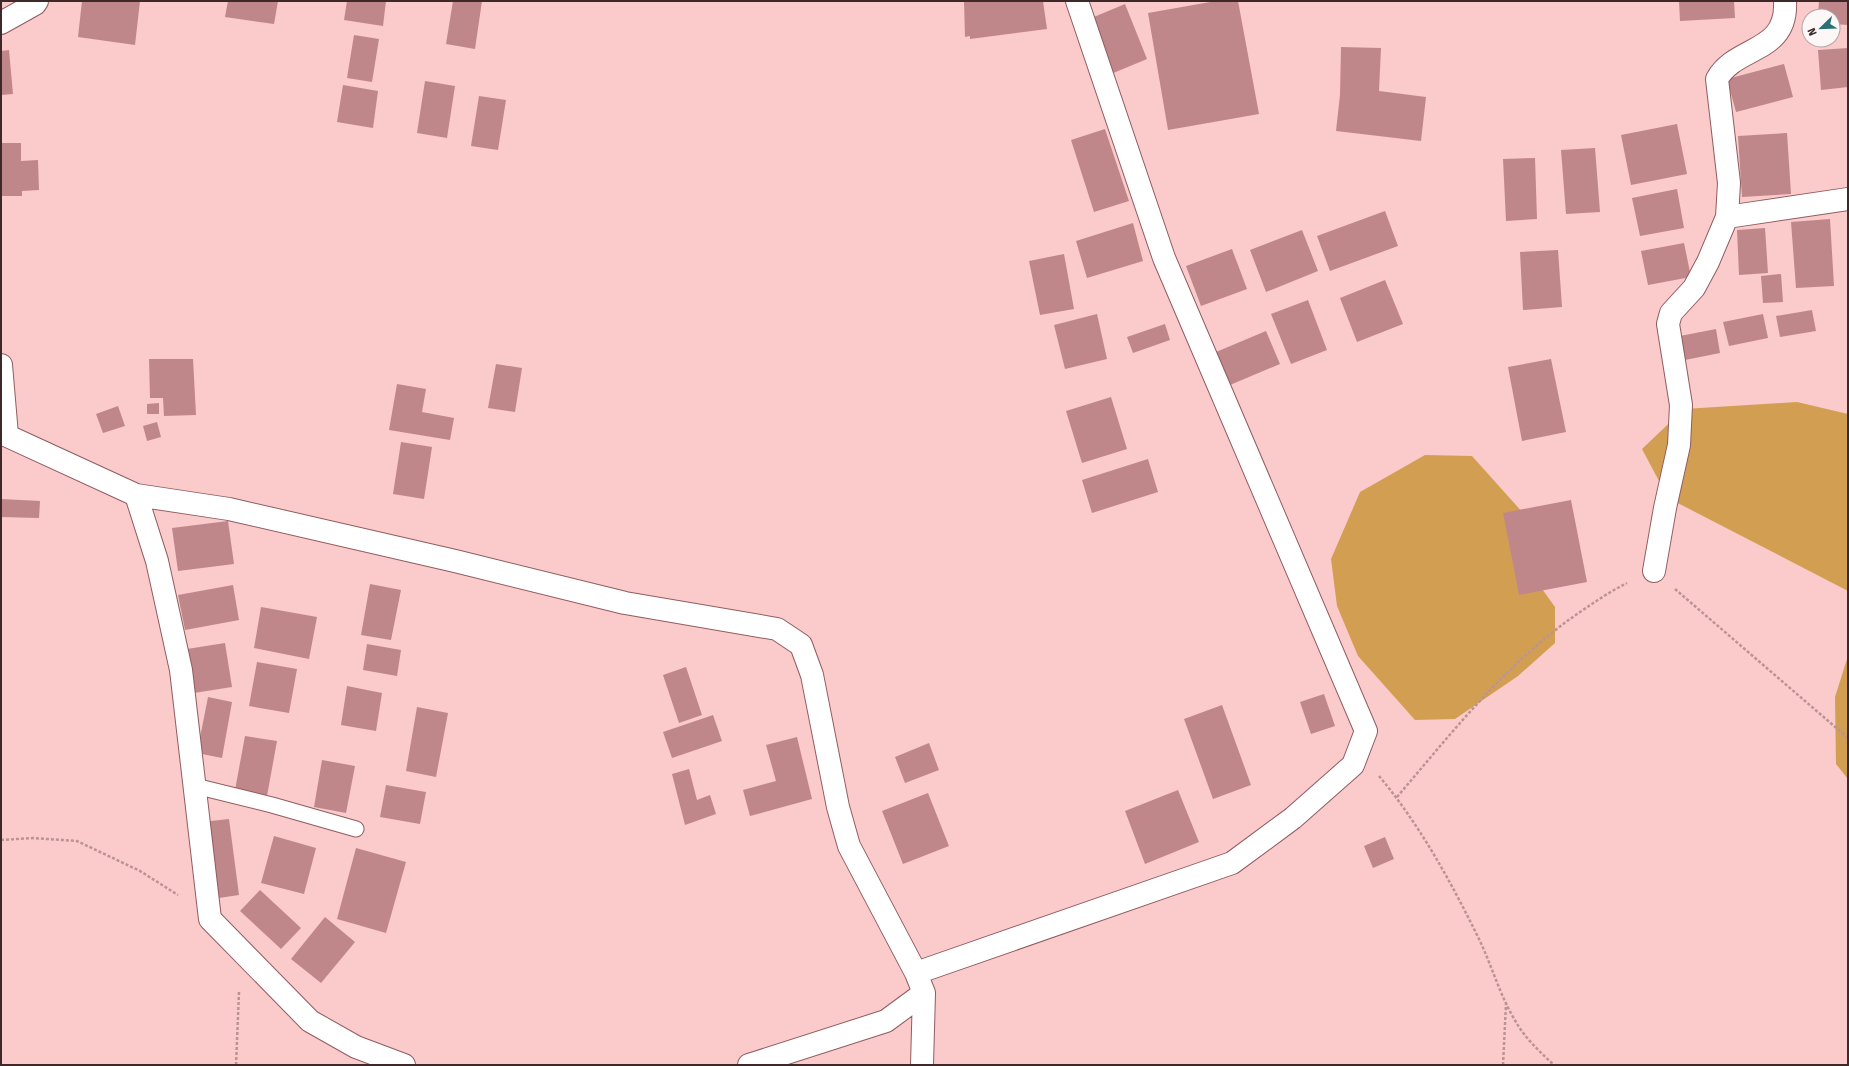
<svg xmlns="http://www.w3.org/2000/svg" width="1849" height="1066" viewBox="0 0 1849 1066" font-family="'Fira Sans',sans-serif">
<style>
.green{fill:#d29f52}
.building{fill:#c0878a}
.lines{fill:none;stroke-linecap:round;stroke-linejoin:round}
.lane-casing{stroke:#915c5f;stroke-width:17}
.street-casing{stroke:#915c5f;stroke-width:24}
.path{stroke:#bb9394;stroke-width:2.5;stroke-dasharray:3 2;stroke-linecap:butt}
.lane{stroke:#fff;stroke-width:15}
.street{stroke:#fff;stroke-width:22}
</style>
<rect width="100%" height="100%" fill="#fbcacb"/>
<path class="green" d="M1797 402 1848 414V591L1668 498 1642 449 1684 409Z
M1425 455 1472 456 1524 514 1527 568 1555 607V643L1518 676 1455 719 1415 720 1358 656 1337 606 1331 559 1360 492Z
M1848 656V779L1836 764 1835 697Z"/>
<path class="building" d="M82 1H140L135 45 78 37Z
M228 1H278L274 24 225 17Z
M347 1H386L383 26 344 20Z
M453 1H482L475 49 446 44Z
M964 1H1043L1047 29 970 39V36L965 37Z
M1216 1H1238L1259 114 1168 130 1148 13Z
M1679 1H1734L1735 18 1680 21Z
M1819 1H1848V25L1833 24V16H1818Z
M1125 4 1147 59 1111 74 1089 19Z
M354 35 379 39 372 82 347 78Z
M1341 47 1381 48 1379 91 1426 97 1421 141 1336 131 1340 95Z
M1848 48V87L1821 90 1818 50Z
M9 50 13 94 1 95V51Z
M1784 64 1793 97 1736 112 1727 79Z
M425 81 455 86 447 138 417 133Z
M343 85 378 91 373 128 337 122Z
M479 96 506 100 498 150 471 146Z
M1677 124 1687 174 1631 185 1621 135Z
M1105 129 1129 201 1094 212 1071 140Z
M1787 133 1791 194 1742 197 1738 136Z
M1 143H21V161L38 160 39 190 22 191V196H1Z
M1595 148 1600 212 1566 214 1561 150Z
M1535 158 1537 219 1506 221 1503 159Z
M1677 189 1684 228 1640 236 1632 198Z
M1385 211 1398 246 1330 271 1317 236Z
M1830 219 1834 286 1796 288 1791 222Z
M1133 223 1143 261 1087 278 1076 241Z
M1765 228 1768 273 1739 275 1737 230Z
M1302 230 1318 271 1266 292 1250 250Z
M1684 243 1691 277 1648 285 1641 251Z
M1232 249 1247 289 1201 306 1186 266Z
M1558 250 1562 307 1523 310 1520 252Z
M1064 254 1074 309 1040 315 1029 261Z
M1781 274 1783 302 1763 303 1761 276Z
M1385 280 1403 324 1357 342 1340 298Z
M1308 300 1327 350 1291 364 1271 314Z
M1812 310 1816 331 1780 337 1776 316Z
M1097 314 1107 359 1065 369 1054 325Z
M1763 314 1768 338 1729 346 1723 322Z
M1165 324 1170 340 1133 353 1127 337Z
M1716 329 1720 353 1685 360 1680 336Z
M1266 331 1280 364 1230 385 1216 352Z
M149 359H193L196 415 164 416 163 398H150Z
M1551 359 1566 432 1522 441 1508 367Z
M496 364 522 368 515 412 488 408Z
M397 384 426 389 422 412 454 418 450 440 389 430Z
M1111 397 1127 449 1082 463 1066 411Z
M159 403V414H147V404Z
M118 406 125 426 103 433 96 414Z
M157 422 161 437 147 441 143 426Z
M401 442 432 447 424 499 393 494Z
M1148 459 1158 492 1092 513 1082 480Z
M1 499 40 501 39 518 1 517Z
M1571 500 1587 582 1519 595 1503 513Z
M228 521 234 564 178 571 172 528Z
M370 584 401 590 391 640 361 635Z
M233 585 239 620 185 630 178 595Z
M261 607 317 617 309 659 254 648Z
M225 643 232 687 194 693 187 649Z
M367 644 401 650 397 676 363 670Z
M257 662 297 669 289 713 249 706Z
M686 667 702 715 679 723 663 675Z
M347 686 382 693 376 731 341 725Z
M1324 694 1335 726 1311 734 1300 702Z
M208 697 232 702 222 758 197 753Z
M1222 705 1251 785 1213 799 1184 719Z
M417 707 448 713 436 777 406 771Z
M713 715 722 741 672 758 663 732Z
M245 736 277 741 267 796 235 790Z
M797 737 812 799 750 816 743 790 776 781 766 745Z
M929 743 939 770 905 783 895 757Z
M322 760 355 766 346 813 314 807Z
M689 769 697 800 710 795 716 814 685 825 672 774Z
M386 785 426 792 420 824 380 817Z
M1178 790 1199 842 1145 864 1125 811Z
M928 793 949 846 903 864 882 811Z
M229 819 239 895 212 899 202 822Z
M274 836 316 848 304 894 261 883Z
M1385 837 1394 859 1373 868 1364 846Z
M356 848 406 862 386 933 337 919Z
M260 890 301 928 281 949 240 911Z
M325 917 355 942 321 983 291 959Z"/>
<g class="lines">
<g class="lane-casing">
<path id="lane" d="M195 786 272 805 356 829"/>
</g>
<g class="street-casing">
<path id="street" d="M1 23 35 4 37 1
M1727 217 1848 199
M1 365 7 435
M1 433 136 495 229 509 455 561 625 603 777 629 801 645 812 675 838 807 849 846 916 973 924 993 922 1065
M136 495 157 561 181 670 210 919 310 1021 356 1047 404 1065
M1654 571 1665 508 1679 445 1681 405 1668 324 1671 313 1694 288 1708 262 1727 217 1729 183 1717 79C1736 45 1788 54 1785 1
M916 973 1232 863 1293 818 1353 765 1366 731 1164 258 1077 1
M749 1065 886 1021 924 993"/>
</g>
<path class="path" d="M1675 589 1848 738
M1379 776C1420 825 1451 882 1479 939 1492 966 1500 996 1516 1022 1525 1038 1540 1052 1554 1065
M1397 797C1455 729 1510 658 1586 608 1599 599 1613 590 1627 583
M1 840 33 838 77 841 140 871 178 895
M236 1065 239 992
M1503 1065 1506 1004"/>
<use href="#lane" class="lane"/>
<use href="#street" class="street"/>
</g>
<rect width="1849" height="1066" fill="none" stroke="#3f2829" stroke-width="4"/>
<g transform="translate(1821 28) rotate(247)"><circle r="19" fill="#fdf7f7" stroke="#b1a4a5"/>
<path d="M0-3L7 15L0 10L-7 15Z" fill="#277273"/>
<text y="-6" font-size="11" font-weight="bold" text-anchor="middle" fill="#3f2829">N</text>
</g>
</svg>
